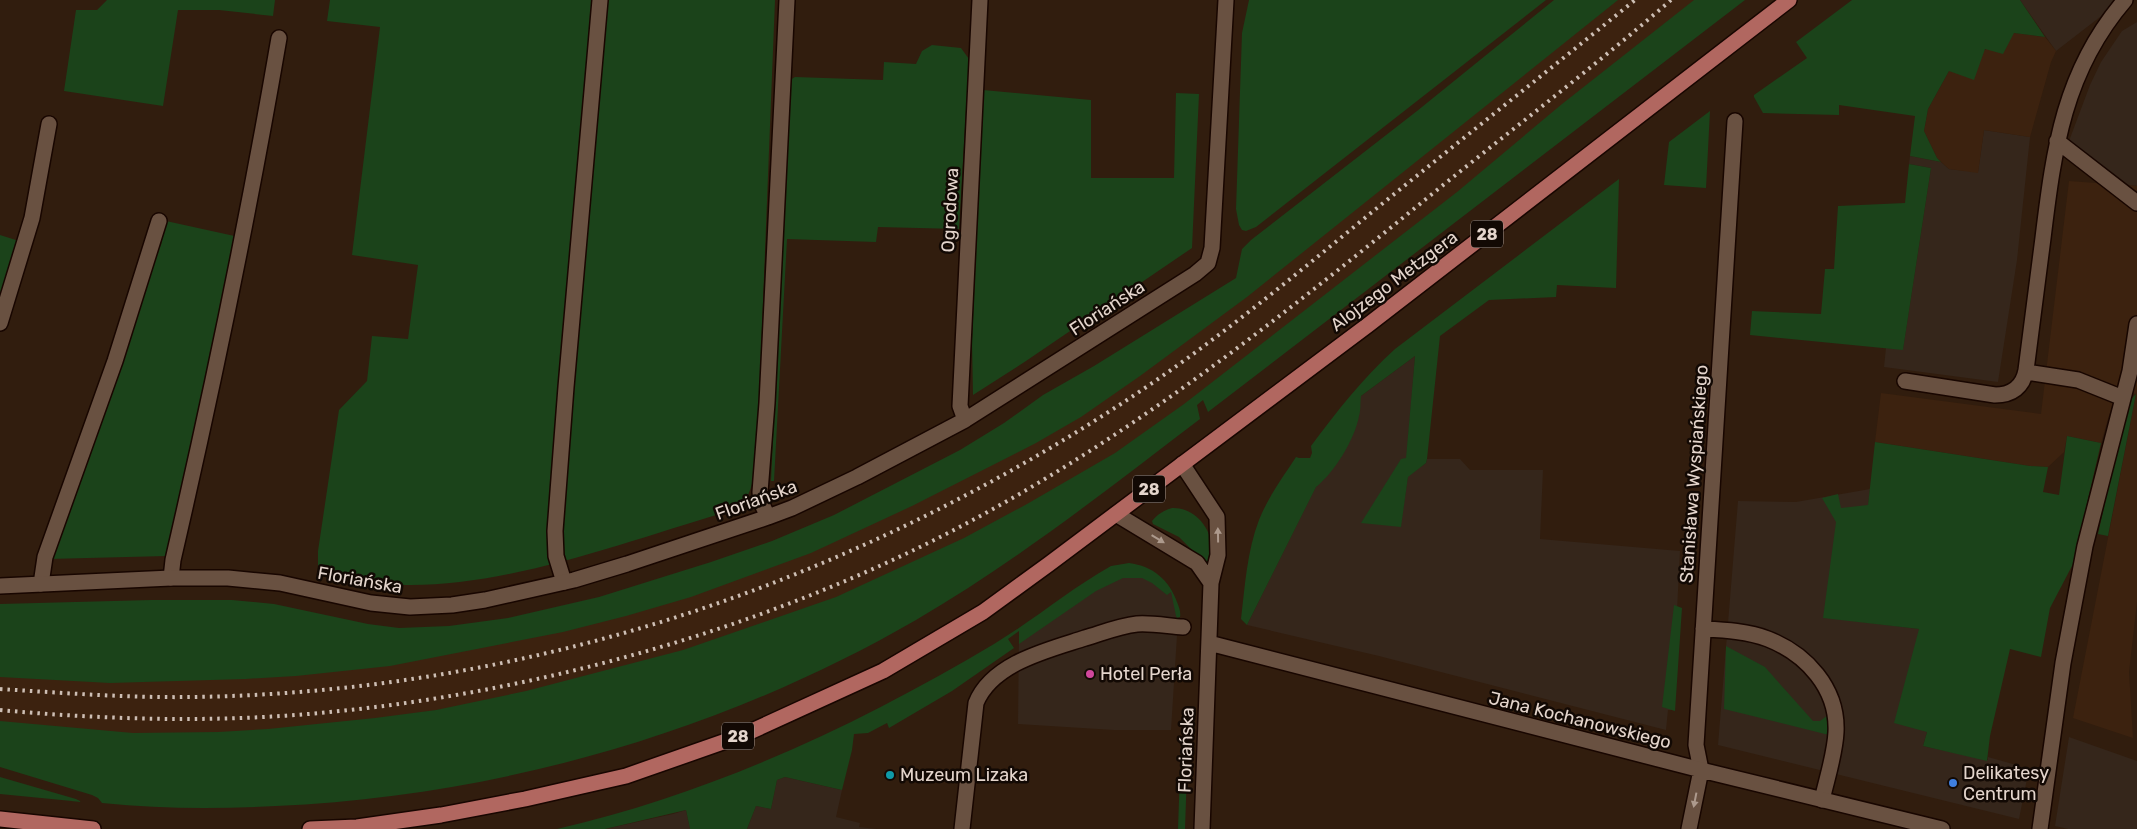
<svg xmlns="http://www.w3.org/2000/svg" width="2137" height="829" viewBox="0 0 2137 829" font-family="Rubik,sans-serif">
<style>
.commercial{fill:#35261b}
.built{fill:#3c220f}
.green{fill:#1b431a}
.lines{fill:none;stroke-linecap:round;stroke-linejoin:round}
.lane-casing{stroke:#180600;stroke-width:18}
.street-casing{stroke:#180600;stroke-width:18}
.primary-casing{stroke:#180600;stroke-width:18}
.lane{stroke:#695141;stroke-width:15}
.street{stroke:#695141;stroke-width:15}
.primary{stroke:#b16760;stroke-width:15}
.rail{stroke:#cebfb5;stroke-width:4;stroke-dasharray:2.5 5;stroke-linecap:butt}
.oneway{fill:#ad9a8d}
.hotel-dot{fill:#d1479c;stroke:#120904;stroke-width:2}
.culture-dot{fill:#0f9aa8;stroke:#120904;stroke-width:2}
.shop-dot{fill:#3f7fe0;stroke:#120904;stroke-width:2}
.labels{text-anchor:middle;stroke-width:5;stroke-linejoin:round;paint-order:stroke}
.shield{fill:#120904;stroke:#a59890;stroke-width:1}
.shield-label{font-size:16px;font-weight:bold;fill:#e4d5cc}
.street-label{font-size:18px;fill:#e4d5cc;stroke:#120904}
.poi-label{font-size:18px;fill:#e4d5cc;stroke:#120904;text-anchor:start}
</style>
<rect width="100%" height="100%" fill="#311d0e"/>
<path class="commercial" d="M2020 0H2118L2100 17 2056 51Z
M2137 22V186L2126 185 2069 141 2090 85 2101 62 2122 31Z
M1984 130 2030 137 2017 260 1998 382 1884 367 1886 348 1903 349 1931 168 1909 164 1910 156 1941 162 1949 169 1978 172Z
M1415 356 1402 516 1408 476 1426 463 1427 459H1460L1470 470H1543L1540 539 1680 551 1672 710H1668L1666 730 1379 656 1247 625 1361 396Z
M1870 489 1855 621 1919 629 1927 732 1923 746 1988 760V757L2020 766 2028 774 2019 819 1718 745 1738 501 1796 502Z
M1116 567 1169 587 1173 596 1178 620 1171 730H1114L1018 724 1019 631Z
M2069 737 2137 761V829H2068L2055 826Z
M785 777 842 790 836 817 860 823 859 827 877 829H747L756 806 771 809 777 780Z
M686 810 690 829H605L673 814Z"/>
<path class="built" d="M1596 0H1726L1090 476 835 603 556 692 257 737 0 731V664L145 673 697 592 1061 418Z
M2014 33 2045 37 2056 51 2051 62 2030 137 1984 130 1978 173 1949 169 1937 158 1924 131 1928 109 1949 71Z
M2069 181 2137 186V602L2129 672 2133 738 2073 718 2136 394 2119 392 2109 415 2101 443 2067 436 2064 452 2048 467 2030 466 1875 442 1881 393 2041 414Z"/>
<path class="green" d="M107 0H275L273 16 219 10H178L163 106 64 91 76 10H97Z
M330 0H775L758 427C756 447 758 490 741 504 736 507 729 509 723 513 625 542 510 586 407 585 377 585 347 577 318 570V551L339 410 367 381 372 336 408 339 418 265 352 255 380 27 327 21Z
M1249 0H1546L1256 227 1246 231 1242 230 1239 225 1236 209 1242 33Z
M1554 0H1618L1247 297 1140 376 1081 417 1036 443 912 506 811 553 691 597 626 616 563 632 390 666 296 676 245 679 110 683 0 677V604L151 600H232L274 604 368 624 399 628 449 626 508 618 599 597 711 562 772 541 834 515 960 450 1004 423 1043 395 1094 366 1236 278 1242 249 1251 240 1417 111Z
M1694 0H1745L1208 412 1203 400 1197 405 1200 419C1108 489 1017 561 916 620 722 732 499 796 276 806 218 809 160 809 102 803L98 798 92 795 0 767V721L133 733 218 732 268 729 375 718 436 710 526 691 683 650 836 597 964 538 1027 504 1115 453 1184 404 1457 192 1562 104Z
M1852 0H2020L2045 37 2014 33 2003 54 1985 49 1974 80 1949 71 1928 109 1924 131 1937 158 1941 162 1910 156 1915 116 1839 105V115L1763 113 1754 97V95L1807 58 1796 42Z
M932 45 961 48 969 59 959 229 878 227 876 242 787 239 774 481H771L790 80 795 77 883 80 884 62 916 64 922 51Z
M983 90 1091 100V178H1174L1176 93 1199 94 1192 248 1026 361 973 395 972 341Z
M1710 111 1706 188 1664 185 1669 142Z
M1909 164 1931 168 1903 350 1750 335 1752 311 1821 314 1825 269H1834L1838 206 1905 203Z
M1619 179 1616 288 1557 285 1556 297 1489 300 1440 336 1427 459 1426 463 1408 477 1401 527 1361 523 1401 459 1406 458 1415 356 1361 396C1360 403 1361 410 1359 416 1355 439 1334 473 1316 487L1247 625 1241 619C1245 586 1247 551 1259 520 1268 497 1283 477 1296 457L1299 458H1310L1312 453 1311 446C1337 411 1363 378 1395 349Z
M166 221 239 237 167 556 48 559 63 528 103 419 142 300 153 258 161 245Z
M0 235 19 241 0 301Z
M2136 394 2108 536 2098 534 2125 414 2130 400Z
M2067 436 2101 443 2073 564 2050 608 2041 657 2010 649 1990 736 1987 761 1923 746 1927 732 1894 723 1919 629 1823 618 1836 522 1822 498 1838 494 1841 508 1868 505 1875 442 2030 466 2048 467 2043 492 2059 495Z
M1172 508C1191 507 1208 523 1211 542 1212 551 1211 561 1212 570L1179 537 1153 524 1152 521C1158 514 1164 510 1172 508Z
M1129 563C1153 566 1169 580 1177 602 1179 607 1181 612 1180 617L1177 618 1176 616 1171 592 1167 595 1152 583 1142 578H1123L1096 591 1019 644V631L1008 639 1014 648 952 691 889 728 887 723 868 733 854 734 852 750 842 790 785 777 777 780 771 809 756 806 747 829H690L686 810 605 829H557C713 793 858 725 994 644 1034 620 1070 589 1111 566Z
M1674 605 1682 608 1675 711 1662 707Z
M1726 646 1765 667 1813 721H1820L1828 715 1829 735 1724 709Z
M1180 771H1187L1185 829H1178Z
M0 777 76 799 82 802 0 794Z"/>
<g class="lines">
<g class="lane-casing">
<path id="lane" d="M2057 141 2137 203
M0 323 32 218 49 124
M2026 372 2078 380 2123 398
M1905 381 1995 395C2012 395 2023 387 2026 370 2032 326 2037 282 2043 238 2054 148 2064 71 2125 0
M171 578 173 560C213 387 249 213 279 38
M564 582 556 556 555 531 566 387 600 0
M41 584 45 557 115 361 159 221
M1703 629C1724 630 1748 631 1768 639 1806 654 1838 688 1836 732 1835 754 1827 778 1822 800
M1701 770 1696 745 1735 121
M962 829 976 703C992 663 1048 650 1085 638 1102 633 1119 626 1137 624 1152 623 1168 626 1183 627
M2040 829 2063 663 2085 546 2130 371 2137 324"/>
</g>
<g class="street-casing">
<path id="street" d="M965 420 960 406 980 0
M1182 464 1217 517 1218 555 1211 583 1202 829
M1116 514 1197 563 1211 583
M768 517 761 502 760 492 767 403 787 0
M0 586 171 578H228L280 583 371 603 410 607 452 605 485 600 574 580 627 564 768 517 792 508 857 477 965 420 1195 274 1208 263 1212 248 1226 0
M1209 643 1701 770 1942 829
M1689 829 1701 770"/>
</g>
<g class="primary-casing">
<path id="primary" d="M0 819 93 829
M310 829 357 827 441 815 525 799 626 776 743 735 883 671 983 612 1049 564 1368 325 1789 0"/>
</g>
<use href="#lane" class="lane"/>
<use href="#street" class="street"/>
<use href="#primary" class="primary"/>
<path class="rail" d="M0 689C64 693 129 698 193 697 533 692 855 581 1136 394 1220 338 1299 272 1377 208 1462 139 1549 70 1635 0
M0 710C109 720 220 723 330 712 529 693 738 635 918 548 1108 456 1274 323 1437 190 1515 127 1595 66 1671 0"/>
</g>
<defs><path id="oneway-solid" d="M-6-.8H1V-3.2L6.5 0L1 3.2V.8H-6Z" transform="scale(1.25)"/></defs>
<g class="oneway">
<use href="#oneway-solid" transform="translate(1218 535) rotate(-91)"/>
<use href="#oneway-solid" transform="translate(1158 539) rotate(31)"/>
<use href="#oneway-solid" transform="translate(1695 800) rotate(101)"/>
</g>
<circle class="hotel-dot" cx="1090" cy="674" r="5"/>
<circle class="culture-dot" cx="890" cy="775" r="5"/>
<circle class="shop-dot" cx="1953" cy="783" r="5"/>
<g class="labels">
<g class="shield">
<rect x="1471" y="220.5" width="32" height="27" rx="4"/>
<rect x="1133" y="475.5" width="32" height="27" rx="4"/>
<rect x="722" y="722.5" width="32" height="27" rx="4"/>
</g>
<g class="shield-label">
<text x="1487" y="240">28</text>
<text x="1149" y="495">28</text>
<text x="738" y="742">28</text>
</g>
<g class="street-label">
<text transform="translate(950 210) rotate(-87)" y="6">Ogrodowa</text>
<text transform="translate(1394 281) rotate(-37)" y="6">Alojzego Metzgera</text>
<text transform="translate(1107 308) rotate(-33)" y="6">Floriańska</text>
<text transform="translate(1694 474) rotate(-86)" y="6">Stanisława Wyspiańskiego</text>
<text transform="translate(756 500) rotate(-20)" y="6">Floriańska</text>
<text transform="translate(360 580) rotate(10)" y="6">Floriańska</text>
<text transform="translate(1580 720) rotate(14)" y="6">Jana Kochanowskiego</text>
<text transform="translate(1186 750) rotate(-88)" y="6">Floriańska</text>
</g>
<g class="poi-label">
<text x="1100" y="680">Hotel Perła</text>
<text x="1963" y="779">Delikatesy<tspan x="1963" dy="21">Centrum</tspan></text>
<text x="900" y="781">Muzeum Lizaka</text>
</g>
</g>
</svg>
